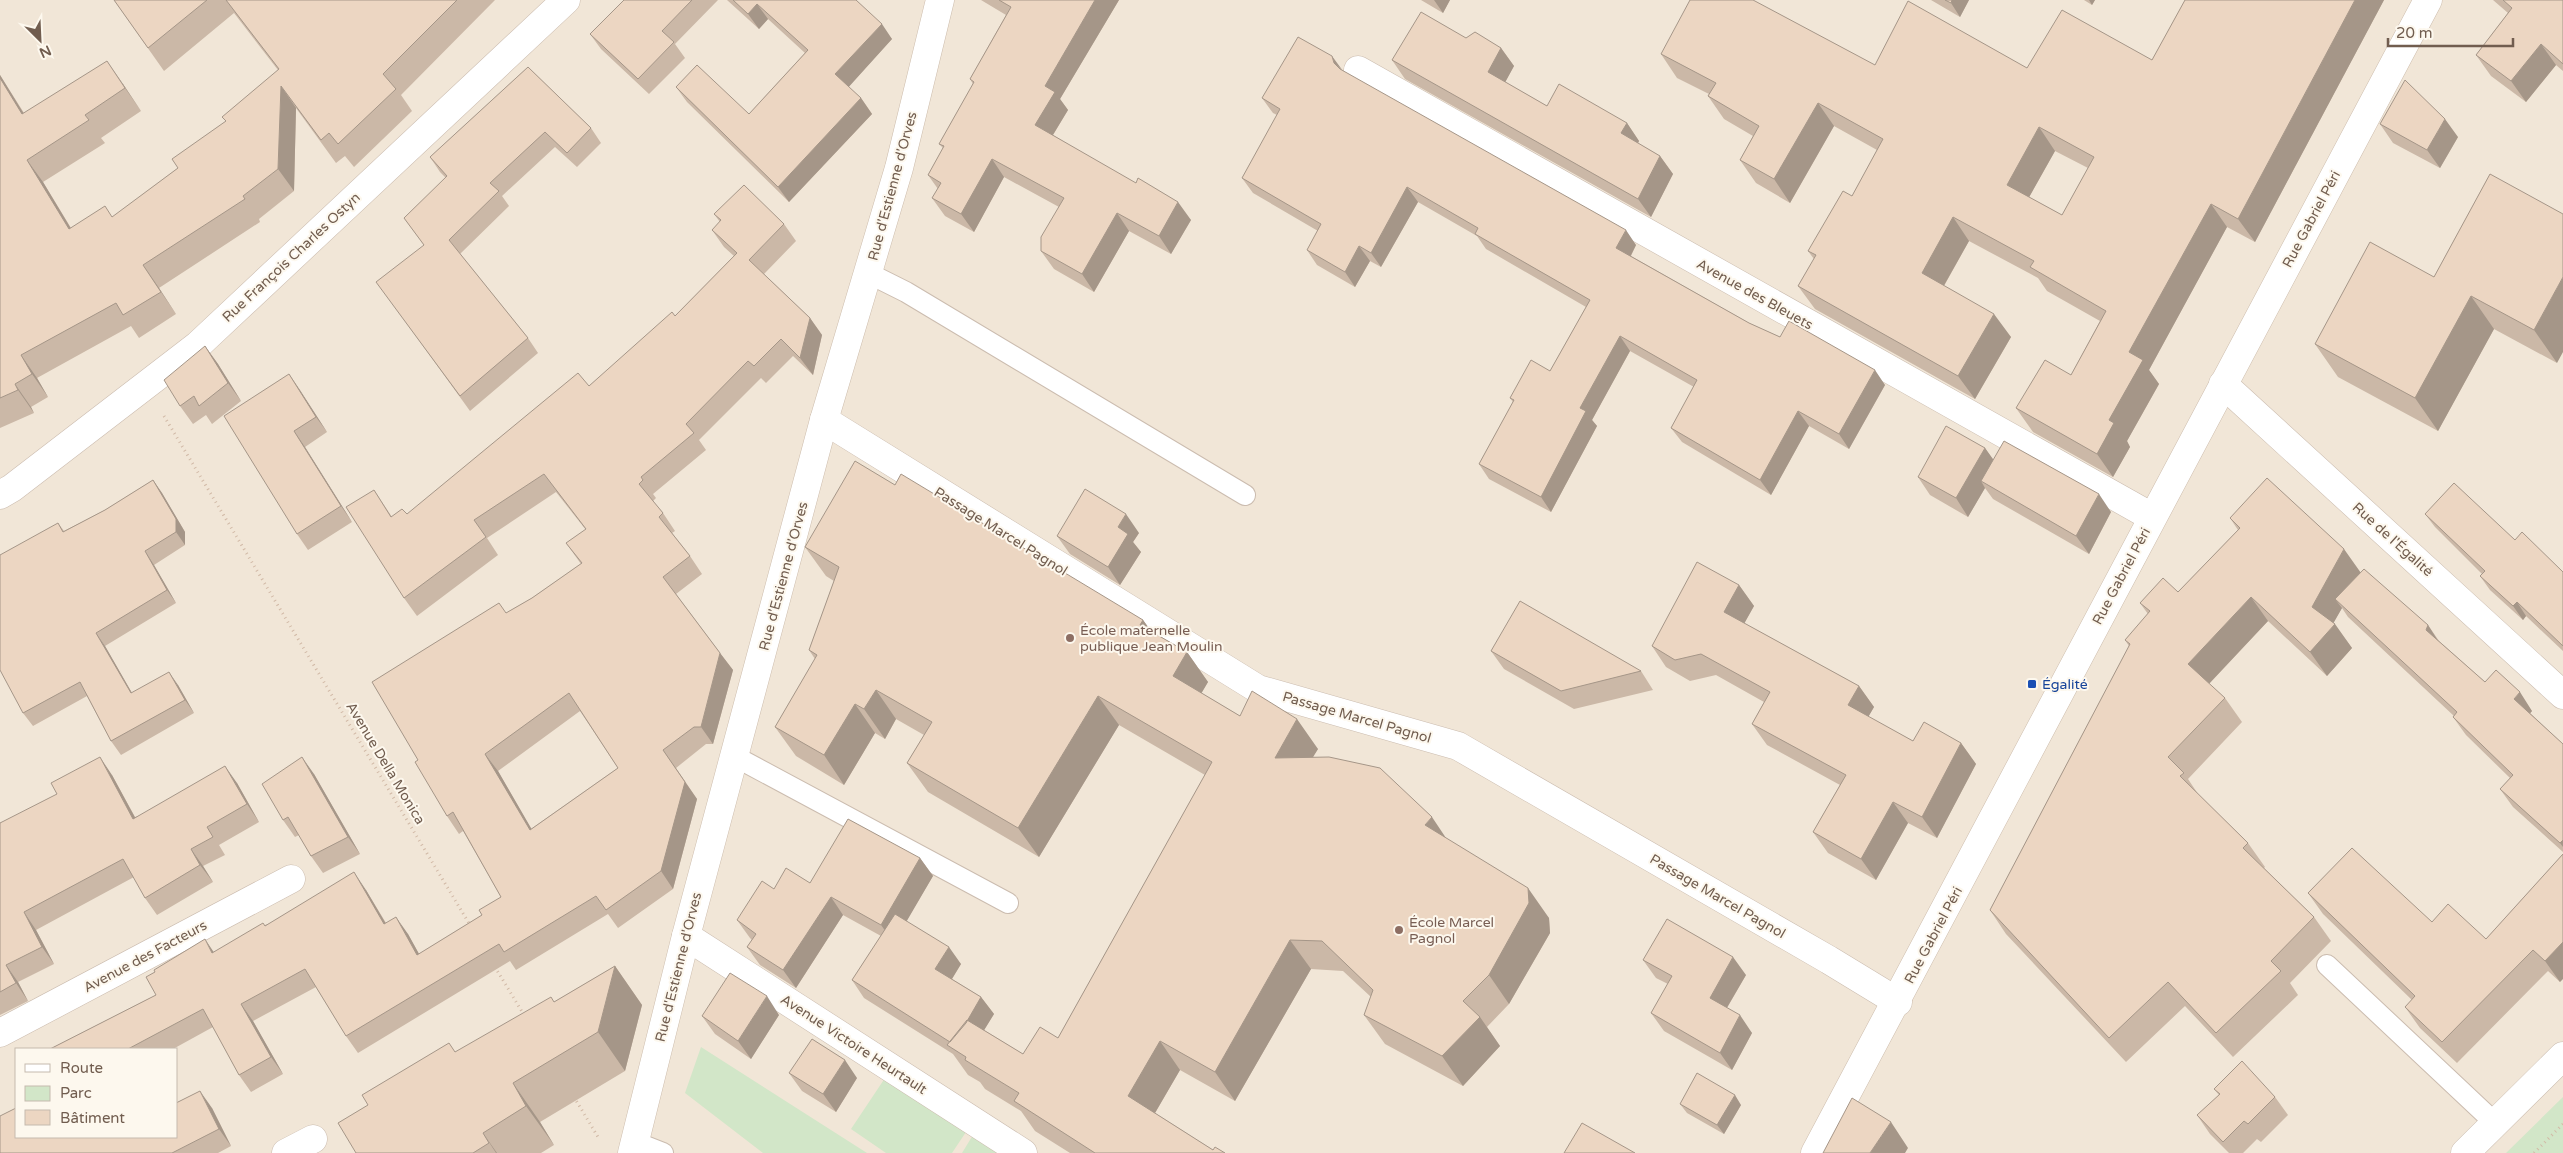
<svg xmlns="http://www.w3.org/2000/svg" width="2563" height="1153" viewBox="0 0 2563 1153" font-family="'Varela Round',sans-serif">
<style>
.residential{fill:#f1e6d7;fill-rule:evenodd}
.green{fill:#d2e6c8}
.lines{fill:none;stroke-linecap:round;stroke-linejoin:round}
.lane-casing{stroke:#cbbcaf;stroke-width:22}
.street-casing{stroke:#cbbcaf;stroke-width:29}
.secondary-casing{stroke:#cdbdad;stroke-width:29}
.path{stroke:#d1b9a6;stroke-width:3;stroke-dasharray:1 4;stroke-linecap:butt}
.lane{stroke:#fff;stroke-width:20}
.street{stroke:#fff;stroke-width:28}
.secondary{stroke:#fff;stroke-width:28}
.wall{fill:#cbb8a7;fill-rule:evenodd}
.shaded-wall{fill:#a59688}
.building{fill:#ecd6c2;stroke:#a59688;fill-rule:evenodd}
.education-dot{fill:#8d6e63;stroke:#fdf8ee;stroke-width:2}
.transit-dot{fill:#1a4fb4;stroke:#fdf8ee;stroke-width:2}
.labels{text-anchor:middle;stroke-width:4;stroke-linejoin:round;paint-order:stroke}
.street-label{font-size:14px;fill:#715d4f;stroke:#fdf8ee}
.education-label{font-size:14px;fill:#785e54;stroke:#fdf8ee;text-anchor:start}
.transit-label{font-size:14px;fill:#164399;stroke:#fdf8ee;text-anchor:start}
</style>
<rect width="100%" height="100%" fill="#faf4e8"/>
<path class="residential" d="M0 0H2563V1153H0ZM16 1049H176V1137H16Z"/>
<path class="green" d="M701 1047 867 1153H763L685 1093Z
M885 1078 966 1132 952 1153H886L851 1129Z
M2563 1097V1153H2506Z
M973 1135 1002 1153H962Z"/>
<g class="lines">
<g class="lane-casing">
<path id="lane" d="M868 273 906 292 1245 495
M734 756 1008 903
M2327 965 2495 1123
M635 1142 663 1153"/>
</g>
<g class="street-casing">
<path id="street" d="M1358 70 2152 517
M2223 384 2563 695
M824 420 1258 689 1458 746 1829 960 1898 1002
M0 495 12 488 198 345 566 0
M686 936 1023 1153
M0 1033 291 879
M286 1153 313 1139
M2465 1153 2563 1056"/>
</g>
<g class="secondary-casing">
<path id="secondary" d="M632 1153 686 936 824 420 899 168 940 0
M1815 1153 2428 0"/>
</g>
<path class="path" d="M164 416 470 925
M495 967 524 1015
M574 1097 598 1137
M2534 1153 2563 1124"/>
<use href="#lane" class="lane"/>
<use href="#street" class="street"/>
<use href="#secondary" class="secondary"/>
</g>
<path class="wall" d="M114 0H495L401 95 412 111 354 167 345 156 336 163 296 108 294 191 259 219 260 222 159 288 176 314 139 338 131 326 37 378 48 397 31 407 34 413 0 428V75L24 113 123 84 141 111 101 138 105 143 43 182 71 228 113 217 178 168 278 70 234 13 164 71Z
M624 0H718L675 44 685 58 649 94 601 49 590 34Z
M727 0H856L892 39 848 87 861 98 872 114 789 202 687 102 676 87 749 114 805 53 768 19 759 29Z
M981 0H1119L1060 99 1068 110 1053 135 1191 220 1171 254 1129 231 1094 292 1054 269 1041 251 1059 207 1004 177 974 232 945 216 932 198 938 189 928 175 943 148 939 144 973 84 970 79 1006 15Z
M1421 0H1450L1443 13Z
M1931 0H1969L1960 17Z
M2084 0H2095L2092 5Z
M2185 0H2384L2255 242 2227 227 2149 370 2159 384 2127 441 2130 447 2113 477 2033 432 2016 408 2071 375 2100 321 2047 291 2038 278 1969 241 1944 286 2011 337 1975 399 1815 309 1798 286 1814 259 1808 251 1852 196 1877 150 1834 126 1790 203 1756 183 1740 160 1753 136 1724 119 1708 96 1709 94 1677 78 1661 54 1875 65 2027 68 2152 60ZM2055 151 2088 168 2062 215 2029 197Z
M2493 0H2563V71L2556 65 2526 102 2491 76 2476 55 2508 13Z
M1466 38 1501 48 1514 66 1505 82 1547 106 1627 123 1639 141 1638 143 1660 156 1673 174 1651 217 1405 79 1392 60Z
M528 67 591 128 601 143 577 167 555 147 502 196 509 206 460 254 528 338 538 353 470 411 387 296 424 245 404 218 446 178 440 172 430 157Z
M1341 70 1636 245 1631 256 1749 323 1780 337 1885 385 1849 449 1809 426 1771 495 1682 442 1671 428 1694 387 1630 351 1592 420 1597 426 1551 512 1489 479 1479 464 1513 402 1510 398 1550 371 1586 307 1486 249 1477 236 1418 202 1381 267 1370 261 1355 287 1317 265 1307 250 1318 231 1253 193 1242 178 1277 115 1273 113 1262 98Z
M2380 124 2458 137 2440 168 2393 143Z
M2490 174 2557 363 2494 329 2438 431 2338 377 2315 344 2434 277Z
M714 214 784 224 796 241 764 274 810 318 822 335 813 375 793 356 766 383 761 378 699 440 706 450 653 494 656 498 653 501 663 513 675 531 672 533 690 556 702 574 676 594 720 653 733 670 713 744H706L676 768 697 799 673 889 618 928 608 914 516 970 510 961 358 1053 346 1036 316 987 253 1021 283 1074 251 1092 239 1075 213 1027 173 1049H50L156 995 214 952 265 925 366 890 386 923 408 934 419 954 482 915 501 897 463 831 459 834 447 816 418 760 506 613 532 598 581 564 566 543 586 530 556 492 487 538 498 555 417 616 404 598 374 490 392 517 407 514 589 386 675 316 734 256 724 247 712 230 720 222ZM580 711 618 768 531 829 498 771Z
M205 346 218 364 241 401 212 424 206 415 193 424 180 406Z
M289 374 327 432 305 447 352 522 308 550 297 534Z
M1985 448 1993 460 2111 512 2089 554 1993 499 1985 488 1968 517 1930 495 1918 477Z
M153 480 162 493 185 532V545L154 565 176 603 105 646 132 693 178 685 194 713 121 755 111 741 87 696 33 726 23 713 58 523 64 531 105 510Z
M895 485 1143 620 1151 631 1187 652 1208 682 1201 693 1240 716 1318 749 1312 757 1446 838 1549 918 1550 933 1509 1004 1487 1027 1500 1046 1463 1086 1385 1044 1364 1015 1371 997 1343 971 1311 969 1235 1101 1180 1070 1155 1113 1213 1150 1225 1153H1070L1035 1131 1021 1111 985 1089 980 1082 968 1075 953 1054 864 998 852 980 881 936 843 915 796 988 760 965 747 947 752 940 750 938 737 920 774 889 810 883 920 858 933 876 906 921 961 964 952 979 981 997 994 1014 984 1030 1023 1054 1058 1038 1205 775 1119 725 1039 857 928 792 907 763 924 735 896 719 885 739 875 733 844 785 796 756 775 727 815 659 809 650 834 581 826 576 805 547Z
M2425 514 2515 540 2563 572V651L2526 616 2523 620 2490 590 2480 576 2482 574 2435 527Z
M2230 518 2361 573 2428 625 2439 641 2485 682 2532 711 2530 713 2563 744V852L2513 807 2500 789 2510 778 2466 735 2453 717 2454 716 2348 617 2342 608 2333 623 2352 648 2327 676 2268 621 2209 684 2225 698 2242 722 2188 779 2198 794 2248 843 2265 867 2264 868 2314 917 2331 941 2290 983 2298 995 2233 1057 2185 1006 2126 1062 2006 934 1990 910 2129 646 2125 640 2148 614 2140 603 2178 592 2238 530Z
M1139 533 1133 542 1141 552 1120 585 1070 554 1057 536Z
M1739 585 1754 606 1744 623 1859 686 1874 707 1868 717 1913 741 1961 743 1976 764 1937 838 1908 823 1876 880 1828 853 1813 832 1840 785 1767 745 1752 724 1764 702 1716 675 1690 681 1666 667 1652 646Z
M1491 651 1641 671 1653 690 1574 709 1504 669Z
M314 774 360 854 323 873 311 856 299 835 295 837 283 820Z
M112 775 135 817 237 783 259 822 219 845 225 855 203 866 213 882 157 915 145 898 134 877 36 930 54 964 18 982 28 1001 0 1015V823Z
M2563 854 2560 982 2548 971 2457 1063 2420 1028 2405 1007 2412 1000 2323 914 2308 893 2432 922 2486 939Z
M1643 960 1746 975 1727 1008 1752 1033 1732 1070 1664 1031 1651 1013 1668 984 1656 978Z
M615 966 642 1005 625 1071 540 1122 554 1145 541 1153H356L456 1052 554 1002Z
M779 1015 751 1059 715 1034 702 1016Z
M789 1073 857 1078 836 1112 802 1091Z
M2214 1089 2275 1097 2288 1115 2261 1142 2257 1139 2243 1153H2229L2210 1134 2197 1115 2219 1095Z
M1680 1104 1741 1105 1724 1134 1687 1113Z
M212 1108 231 1146 218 1153H0L16 1137Z"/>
<path class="shaded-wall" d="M1095 0H1119L1060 99 1068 110 1048 143 1035 125 1045 86Z
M1434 0H1450L1443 13Z
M1952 0H1969L1960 17 1951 3Z
M2089 0H2095L2092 5Z
M2355 0H2384L2255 242 2238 219Z
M757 4 768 19 759 29 748 14Z
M882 24 892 39 846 90 835 74Z
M2541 44 2556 65 2526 102 2511 81Z
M1501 48 1514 66 1501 90 1488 72Z
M1332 56 1343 71 1334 63Z
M107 61 123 84 141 111 125 88Z
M0 75 38 137 22 114 0 78Z
M281 86 296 108 294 191 278 169Z
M861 98 872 114 789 202 778 187Z
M1818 103 1834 126 1790 203 1774 179Z
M2445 119 2458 137 2440 168 2427 150Z
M1627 123 1639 141 1633 152 1621 133Z
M2039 127 2055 151 2023 208 2007 185Z
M1660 156 1673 174 1651 217 1638 199Z
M992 159 1004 177 974 232 961 214Z
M27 160 43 182 85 252 69 229Z
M1407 187 1418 202 1381 267 1371 253Z
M1178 202 1191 220 1171 254 1159 236Z
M2211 204 2227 227 2149 370 2159 384 2127 441 2130 447 2113 477 2097 454 2109 420 2129 352Z
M1117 213 1129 231 1094 292 1082 274Z
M1953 217 1969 241 1938 296 1922 273Z
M1626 230 1636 245 1627 263 1616 248Z
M1359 246 1370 261 1355 287 1345 272Z
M143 265 159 288 176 314 161 292Z
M2563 277V352L2557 363 2534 330Z
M2471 296 2494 329 2438 431 2415 398Z
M1994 314 2011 337 1975 399 1958 376Z
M810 318 822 335 813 375 800 358Z
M1620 336 1630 351 1592 420 1597 426 1551 512 1541 497 1580 408Z
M205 346 218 364 241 401 228 383Z
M21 355 37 378 48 397 32 374Z
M1875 370 1885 385 1849 449 1839 434Z
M289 374 300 390 327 432 316 417Z
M15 384 31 407 34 413 18 390Z
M1798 411 1809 426 1771 495 1760 480Z
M294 431 305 447 352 522 341 506Z
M1985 448 1998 466 1981 481 1985 488 1968 517 1956 498Z
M153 480 162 493 185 532V545L176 532Z
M2099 494 2111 512 2089 554 2076 536Z
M1126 514 1139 533 1133 542 1141 552 1120 585 1108 567 1118 527Z
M2344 549 2361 573 2335 599 2342 608 2329 631 2335 624 2352 648 2327 676 2310 652 2312 607Z
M145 551 154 565 176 603 167 590Z
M1739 585 1754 606 1739 633 1724 612Z
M2251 597 2268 621 2205 688 2188 664Z
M2517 602 2526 616 2523 620 2513 606Z
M1143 620 1164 649 1140 625Z
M2428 625 2440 644 2426 630Z
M96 633 105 646 140 707 131 693Z
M1187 652 1208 682 1194 706 1173 676Z
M720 653 733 670 713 744 701 727Z
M169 672 178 685 194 713 185 700Z
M1859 686 1874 707 1863 726 1848 705Z
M876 690 896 719 885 739 864 709Z
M2520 692 2532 711 2527 717 2514 699Z
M1098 696 1119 725 1039 857 1018 828Z
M855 704 875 733 844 785 824 755Z
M1297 719 1318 749 1295 787 1275 758Z
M1961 743 1976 764 1937 838 1922 817Z
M663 750 697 799 673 889 661 871Z
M485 754 498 771 542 847 530 830Z
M100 757 112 775 145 836 133 819Z
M302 757 314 774 360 854 348 837Z
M225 766 237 783 259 822 247 804Z
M1893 802 1908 823 1876 880 1861 859Z
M1432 817 1452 847 1425 825Z
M2563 840V847L2560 843Z
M191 849 203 866 213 882 200 865Z
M920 858 933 876 894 943 881 925Z
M354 872 366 890 396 941 384 924Z
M1528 888 1549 918 1550 933 1509 1004 1489 975Z
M831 897 843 915 796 988 783 970Z
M24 912 36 930 54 964 42 947Z
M396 917 408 934 429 972 417 955Z
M205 939 217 957 212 953Z
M1290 940 1311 969 1235 1101 1215 1072Z
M2563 942V979L2560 982 2545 961Z
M949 947 961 964 947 987 935 969Z
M1733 957 1746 975 1722 1016 1710 998Z
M6 965 18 982 28 1001 16 983Z
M615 966 642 1005 625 1071 598 1032Z
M767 996 779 1015 751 1059 738 1041Z
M981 997 994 1014 967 1058 953 1044Z
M241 1004 253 1021 283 1074 271 1057Z
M1740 1015 1752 1033 1732 1070 1720 1053Z
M1480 1017 1500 1046 1463 1086 1442 1056Z
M1160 1041 1180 1070 1148 1125 1128 1096Z
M845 1060 857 1078 836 1112 823 1094Z
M513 1083 540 1122 554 1145 526 1106Z
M200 1091 212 1108 231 1146 219 1129Z
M1735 1095 1741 1105 1724 1134 1717 1125Z
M1891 1122 1908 1148 1905 1153H1870Z
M483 1133 497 1153H496Z"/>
<path class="building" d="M114 0H207L148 48Z
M226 0H457L383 74 396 89 338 144 329 133 321 140 281 86 278 169 243 196 245 199 143 265 161 292 123 315 116 303 21 355 32 374 15 384 18 390 0 398V78L22 114 107 61 125 88 85 115 89 120 27 160 69 229 105 206 112 217 178 168 172 159 226 121 222 117 279 69Z
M624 0H692L662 31 674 42 638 79 590 34Z
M733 0H856L882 24 835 74 861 98 778 187 676 87 697 65 749 114 808 50 757 4 748 14Z
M999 0H1095L1045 86 1055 92 1035 125 1136 183 1138 178 1178 202 1159 236 1117 213 1082 274 1041 251V237L1064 198 992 159 961 214 932 198 941 183 928 175 944 146 939 144 974 82 970 79 1011 7Z
M1690 0H1753L1875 65 1908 1 2027 68 2062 10 2152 60 2185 0H2355L2238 219 2211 204 2129 352 2143 360 2109 420 2114 423 2097 454 2016 408 2045 360 2071 375 2106 311 2030 267 2034 261 1953 217 1922 273 1994 314 1958 376 1798 286 1816 255 1808 251 1843 191 1852 196 1883 139 1818 103 1774 179 1740 160 1759 126 1708 96 1716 83 1661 54ZM2039 127 2094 157 2062 215 2007 185Z
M1945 0H1952L1951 3Z
M2503 0H2563V64L2541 44 2511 81 2476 55 2512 8Z
M1421 12 1466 38 1475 32 1501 48 1488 72 1547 106 1559 84 1627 123 1621 133 1660 156 1638 199 1392 60Z
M1298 37 1332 56 1334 63 1340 69 1626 230 1616 248 1749 323 1780 337 1789 321 1875 370 1839 434 1798 411 1760 480 1671 428 1697 380 1620 336 1580 408 1586 411 1541 497 1479 464 1514 400 1510 398 1531 360 1550 371 1590 300 1475 234 1478 228 1407 187 1371 253 1359 246 1345 272 1307 250 1321 224 1242 178 1280 109 1262 98Z
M528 67 591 128 567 153 545 132 490 183 499 191 449 240 528 338 460 396 376 282 424 245 404 218 447 176 430 157Z
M2405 80 2445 119 2427 150 2380 124Z
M2490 174 2563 214V277L2534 330 2471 296 2415 398 2315 344 2370 242 2434 277Z
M744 185 784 224 749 260 810 318 800 358 781 339 754 366 748 361 686 424 694 433 641 477 643 480 639 484 663 513 659 517 690 556 663 577 720 653 701 727H694L663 750 685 782 661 871 606 910 596 896 504 952 499 944 346 1036 305 969 241 1004 271 1057 239 1075 203 1009 128 1049H50L156 995 146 977 155 972 154 970 205 939 212 953 263 923 265 926 354 872 384 924 396 917 417 955 482 915 479 910 501 897 453 812 447 816 415 762 418 760 372 682 499 603 506 613 532 598 582 563 566 543 586 529 544 474 474 520 486 537 404 598 346 507 374 490 391 517 402 509 407 514 578 373 589 386 672 312 675 316 737 253 712 230 721 220 714 214ZM569 693 618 768 530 830 485 754Z
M205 346 228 383 199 406 194 396 180 406 164 380Z
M289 374 316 417 294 431 341 506 297 534 224 416Z
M1946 426 1985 448 1956 498 1918 477Z
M2004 441 2099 494 2076 536 1981 481Z
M855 461 895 485 901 474 1143 620 1140 625 1187 652 1173 676 1240 716 1252 691 1297 719 1275 758 1329 757 1380 768 1432 817 1425 825 1528 888 1529 903 1489 975 1463 1001 1480 1017 1442 1056 1364 1015 1373 990 1322 941 1290 940 1215 1072 1160 1041 1128 1096 1213 1150 1215 1147 1225 1153H1095L1014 1101 1019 1093 965 1060 966 1057 947 1045 967 1020 1023 1054 1040 1027 1058 1038 1212 762 1098 696 1018 828 907 763 932 722 876 690 864 709 855 704 824 755 775 727 817 655 809 650 839 567 805 547Z
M2267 478 2344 549 2312 607 2335 624 2310 652 2251 597 2188 664 2225 698 2168 757 2184 773 2180 776 2248 843 2243 848 2314 917 2271 961 2281 971 2216 1033 2168 982 2109 1038 1990 910 2130 644 2125 640 2150 611 2140 603 2163 578 2178 592 2240 528 2230 518Z
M153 480 176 519V532L145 551 167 590 96 633 131 693 169 672 185 700 111 741 80 682 23 713 0 670V555L58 523 63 532 105 510Z
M2454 483 2515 540 2522 532 2563 572V646L2517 602 2513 606 2480 576 2485 571 2425 514Z
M1085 489 1126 514 1118 527 1128 534 1108 567 1057 536Z
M1697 562 1739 585 1724 612 1859 686 1848 705 1913 741 1924 722 1961 743 1922 817 1893 802 1861 859 1813 832 1846 775 1752 724 1770 692 1701 654 1675 660 1652 646Z
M2364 569 2428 625 2426 630 2485 682 2496 670 2520 692 2514 699 2563 744V840L2560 843 2500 789 2513 775 2453 717 2457 712 2335 599Z
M1520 601 1641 671 1561 691 1491 651Z
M100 757 133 819 225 766 247 804 207 827 213 837 191 849 200 865 145 898 123 859 24 912 42 947 6 965 16 983 0 992V823L57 794 51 783Z
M302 757 348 837 311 856 288 817 283 820 262 784Z
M848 819 920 858 881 925 831 897 783 970 747 947 756 934 737 920 762 881 774 889 786 868 810 883Z
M2352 848 2432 922 2448 904 2486 939 2563 854V942L2545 961 2533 950 2442 1042 2405 1007 2415 996 2308 893Z
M895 914 949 947 935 969 981 997 966 1023 950 1042 852 980Z
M1667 919 1733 957 1710 998 1740 1015 1720 1053 1651 1013 1672 976 1643 960Z
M615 966 598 1032 513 1083 526 1106 483 1133 489 1143 473 1153H356L338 1123 368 1105 362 1095 449 1043 455 1052 551 997 554 1002Z
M730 973 767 996 738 1041 702 1016Z
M812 1039 845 1060 823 1094 789 1073Z
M2242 1061 2275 1097 2248 1124 2244 1121 2223 1142 2197 1115 2220 1094 2214 1089Z
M1697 1073 1735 1095 1717 1125 1680 1104Z
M200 1091 219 1129 172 1153H0V1116L16 1108V1137H176V1103Z
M1852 1098 1891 1122 1870 1153H1823Z
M1582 1123 1635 1153H1564Z"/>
<g class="education-dot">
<circle cx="1070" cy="638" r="5"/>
<circle cx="1399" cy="930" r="5"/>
</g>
<rect class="transit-dot" x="2027" y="679" width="10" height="10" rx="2.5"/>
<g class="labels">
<g class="street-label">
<text transform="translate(892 186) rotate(-75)" y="5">Rue d'Estienne d'Orves</text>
<text transform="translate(2311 219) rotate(-62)" y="5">Rue Gabriel Péri</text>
<text transform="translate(291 257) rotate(-43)" y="5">Rue François Charles Ostyn</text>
<text transform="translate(1755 294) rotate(29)" y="5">Avenue des Bleuets</text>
<text transform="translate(1001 531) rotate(32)" y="5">Passage Marcel Pagnol</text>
<text transform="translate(2393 539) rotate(42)" y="5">Rue de l'Égalité</text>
<text transform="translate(783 576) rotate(-75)" y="5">Rue d'Estienne d'Orves</text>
<text transform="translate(2121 576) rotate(-62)" y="5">Rue Gabriel Péri</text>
<text transform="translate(1357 717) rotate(16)" y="5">Passage Marcel Pagnol</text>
<text transform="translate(386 763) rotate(59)" y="5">Avenue Della Monica</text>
<text transform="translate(1718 896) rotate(30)" y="5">Passage Marcel Pagnol</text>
<text transform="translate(1933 935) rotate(-62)" y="5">Rue Gabriel Péri</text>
<text transform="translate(145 956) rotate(-28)" y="5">Avenue des Facteurs</text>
<text transform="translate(678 967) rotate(-76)" y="5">Rue d'Estienne d'Orves</text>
<text transform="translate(854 1044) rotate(33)" y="5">Avenue Victoire Heurtault</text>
</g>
<g class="education-label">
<text x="1080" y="635">École maternelle<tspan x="1080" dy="16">publique Jean Moulin</tspan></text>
<text x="1409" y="927">École Marcel<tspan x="1409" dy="16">Pagnol</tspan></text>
</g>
<g class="transit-label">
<text x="2042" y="689">Égalité</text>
</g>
</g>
<rect x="15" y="1048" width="162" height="90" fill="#fdf8ee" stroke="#c5baae"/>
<rect x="25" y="1064" width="25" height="8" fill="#ffffff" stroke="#c5baae"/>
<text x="60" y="1073" font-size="15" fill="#715d4f">Route</text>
<rect x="25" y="1086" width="25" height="15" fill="#d2e6c8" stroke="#c5baae"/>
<text x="60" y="1098" font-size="15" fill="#715d4f">Parc</text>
<rect x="25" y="1110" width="25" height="15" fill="#ecd6c2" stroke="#c5baae"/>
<text x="60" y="1123" font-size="15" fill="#715d4f">Bâtiment</text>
<g transform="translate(40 40) rotate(156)" stroke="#fdf8ee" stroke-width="4" paint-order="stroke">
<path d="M0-4L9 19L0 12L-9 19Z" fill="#715d4f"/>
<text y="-8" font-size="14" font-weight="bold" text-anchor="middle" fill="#715d4f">N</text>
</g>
<path d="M2388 38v8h125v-8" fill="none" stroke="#715d4f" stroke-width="2.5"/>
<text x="2396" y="38" font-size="15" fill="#715d4f" stroke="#fdf8ee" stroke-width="4" paint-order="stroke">20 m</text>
</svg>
